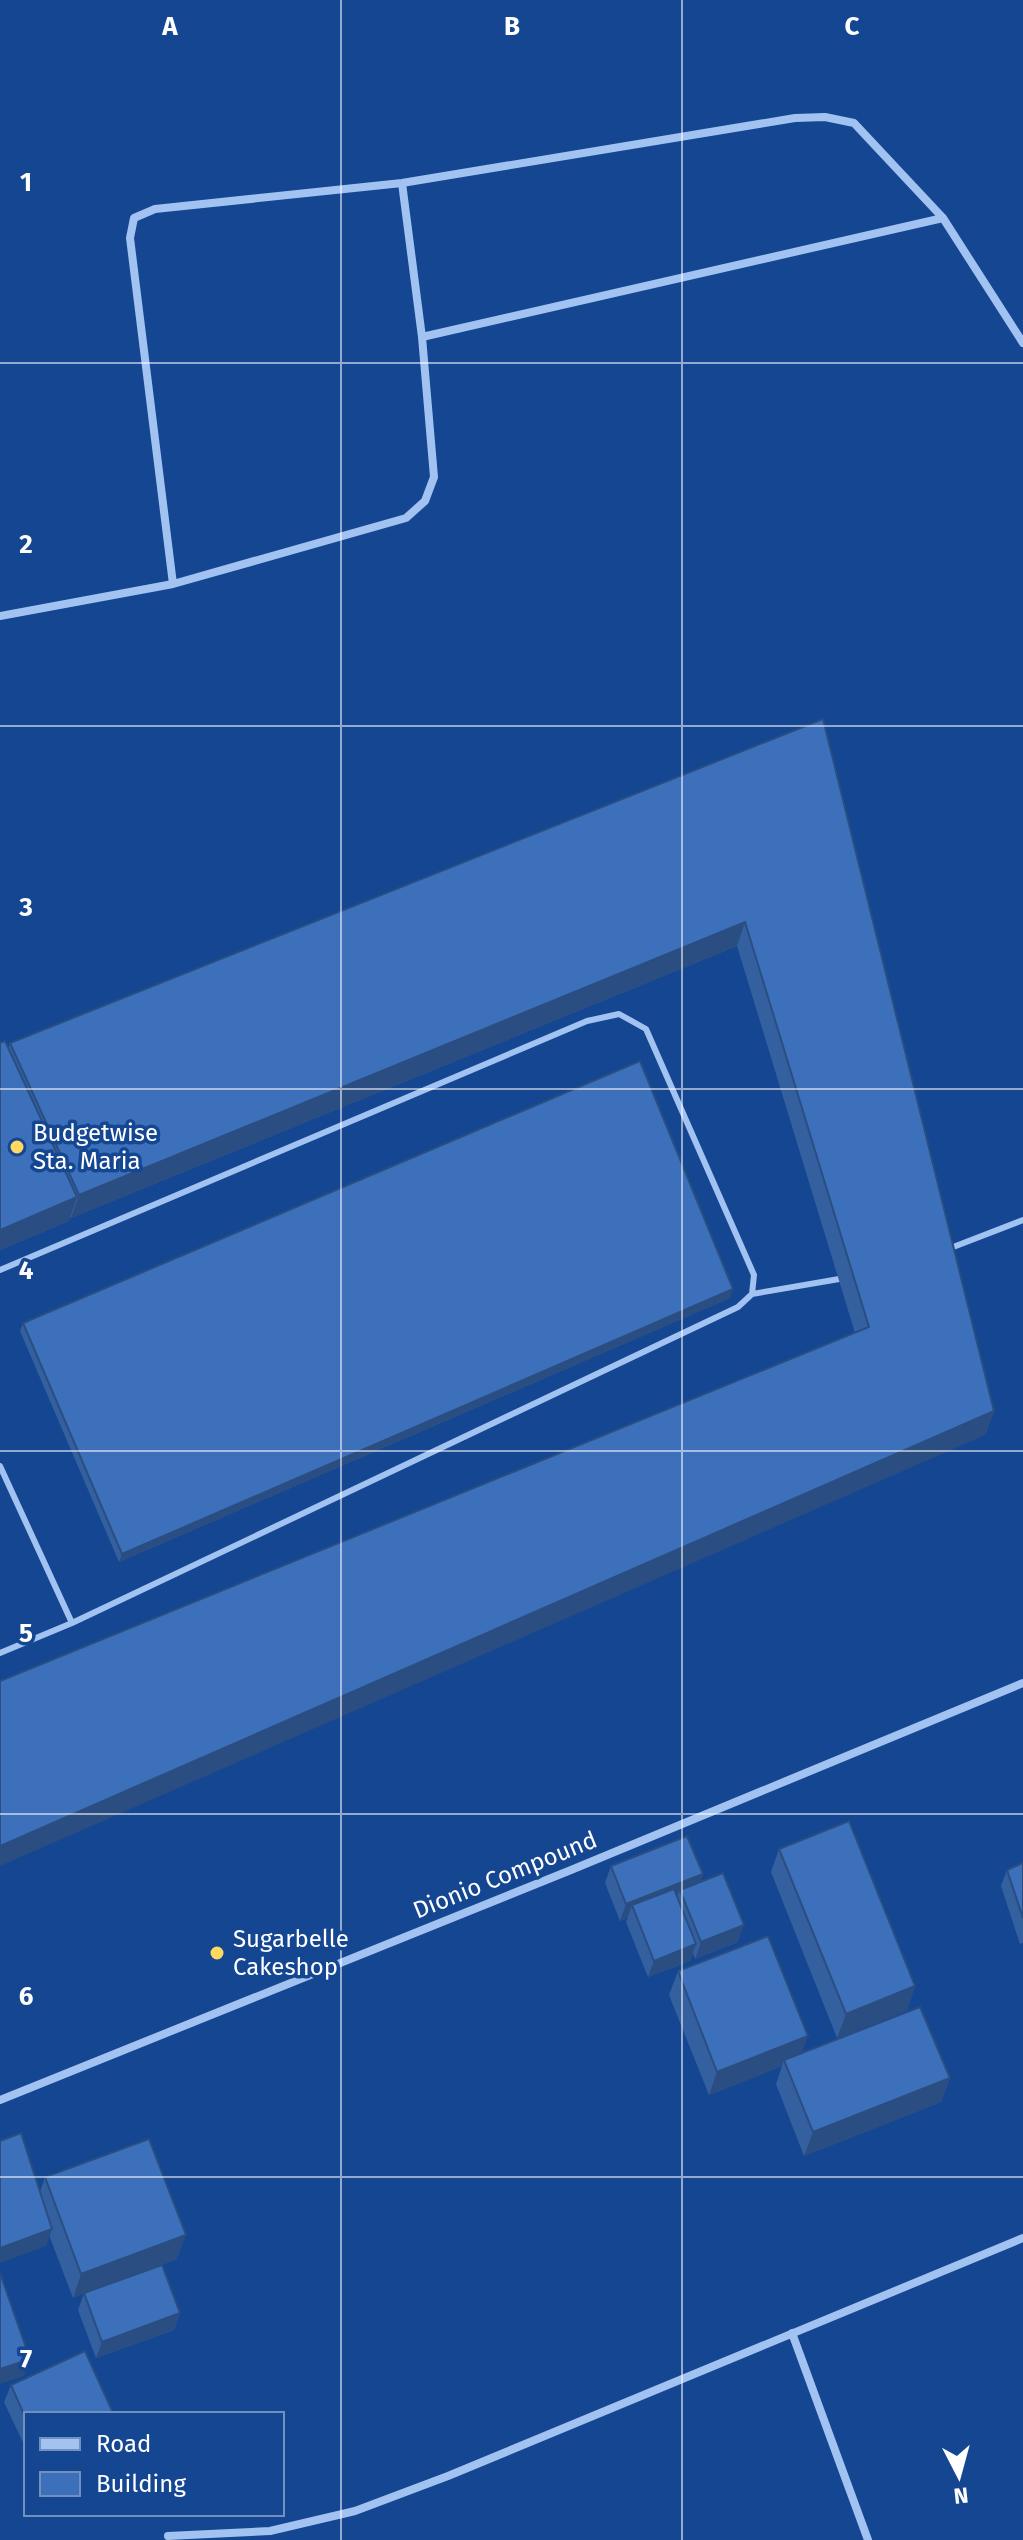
<svg xmlns="http://www.w3.org/2000/svg" width="1023" height="2540" viewBox="0 0 1023 2540" font-family="'Fira Sans',sans-serif">
<style>
.lines{fill:none;stroke-linecap:round;stroke-linejoin:round}
.lane{stroke:#a2c3f1;stroke-width:6}
.street{stroke:#a2c3f1;stroke-width:8}
.wall{fill:#3460a0}
.shaded-wall{fill:#2b4e82}
.building{fill:#3d70ba;stroke:#2b4e82;stroke-width:2}
.grid{fill:none;stroke:#fff;stroke-width:2;stroke-opacity:0.55}
.poi-dot{fill:#ffd862;stroke:#144692;stroke-width:3}
.labels{text-anchor:middle;stroke-width:7;stroke-linejoin:round;paint-order:stroke}
.poi-label{font-size:24px;fill:#fff;stroke:#144692;text-anchor:start}
.street-label{font-size:24px;fill:#fff;stroke:#144692}
.grid-label{font-size:26px;text-anchor:middle;font-weight:bold;fill:#fff;stroke:#144692;stroke-width:7;stroke-linejoin:round;paint-order:stroke}
</style>
<rect width="100%" height="100%" fill="#144692"/>
<g class="lines">
<path class="lane" d="M948 1249 1023 1220
M0 1270 587 1021 619 1014 646 1029 754 1275 752 1294 738 1307 72 1623 0 1653
M752 1294 845 1278
M0 1466 72 1623"/>
<path class="street" d="M422 337 943 218
M173 584 130 238 134 218 155 209 402 183 795 118 825 117 854 123 943 218 1023 343
M0 616 173 584 406 518 425 501 434 477 422 337 402 183
M0 2100 571 1870 1023 1683
M792 2333 868 2540
M168 2536 270 2531 355 2511 448 2476 1023 2238"/>
</g>
<path class="wall" d="M823 719 994 1411 985 1435 855 1333 737 946 71 1218 70 1217 69 1221 0 1250V1043L8 1048 10 1043Z
M730 1298 119 1562 20 1331 23 1323Z
M779 1849 915 1986 907 2010 837 2038 771 1872Z
M1023 1863V1943L1020 1944 1001 1886 1007 1870Z
M611 1866 703 1874 700 1882 738 1942 695 1959 693 1953 690 1961 648 1977 626 1922 628 1917 620 1921 605 1883Z
M678 1971 802 2054 950 2078 941 2102 804 2156 776 2084 782 2066 709 2095 669 1995Z
M45 2177 177 2259 94 2290 180 2313 174 2330 96 2358 78 2310 84 2293 73 2298 49 2235 46 2246 40 2192Z
M11 2385 26 2414V2449L4 2402Z"/>
<path class="shaded-wall" d="M745 922 737 946 71 1218 79 1195Z
M77 1197 69 1221 0 1250V1230Z
M733 1289 730 1298 119 1562 122 1554Z
M994 1411 985 1435 0 1866V1846Z
M703 1874 697 1891 680 1890 676 1899 632 1905 628 1917 620 1921 626 1904Z
M744 1925 738 1942 695 1959 701 1942Z
M696 1944 690 1961 648 1977 654 1961Z
M915 1986 907 2010 837 2038 846 2014Z
M808 2036 799 2060H784L782 2066 709 2095 717 2072Z
M950 2078 941 2102 804 2156 813 2132Z
M52 2229 46 2246 0 2263V2248Z
M186 2235 177 2259 73 2298 81 2274Z
M180 2313 174 2330 96 2358 102 2342Z
M30 2359 24 2376 0 2384V2369Z"/>
<path class="building" d="M823 719 994 1411 0 1846V1681L869 1327 745 922 79 1195 10 1043Z
M5 1041 77 1197 0 1230V1043Z
M640 1061 733 1289 122 1554 23 1323Z
M849 1821 915 1986 846 2014 779 1849Z
M687 1836 703 1874 626 1904 611 1866Z
M1023 1863V1918L1007 1870Z
M723 1873 744 1925 701 1942 680 1890Z
M674 1889 696 1944 654 1961 632 1905Z
M768 1936 808 2036 717 2072 678 1971Z
M920 2007 950 2078 813 2132 784 2060Z
M21 2133 52 2229 0 2248V2141Z
M149 2139 186 2235 81 2274 45 2177Z
M162 2265 180 2313 102 2342 84 2293Z
M0 2273 30 2359 0 2369Z
M85 2351 113 2413 26 2414V2419L11 2385Z"/>
<path class="grid" d="M341 0V2540M682 0V2540M0 363H1023M0 726H1023M0 1089H1023M0 1451H1023M0 1814H1023M0 2177H1023"/>
<g class="poi-dot">
<circle cx="17" cy="1147" r="8"/>
<circle cx="217" cy="1953" r="8"/>
</g>
<g class="labels">
<g class="poi-label">
<text x="33" y="1141">Budgetwise<tspan x="33" dy="28">Sta. Maria</tspan></text>
<text x="233" y="1947">Sugarbelle<tspan x="233" dy="28">Cakeshop</tspan></text>
</g>
<g class="street-label">
<text transform="translate(505 1875) rotate(-22)" y="8">Dionio Compound</text>
</g>
</g>
<g class="grid-label">
<text x="170" y="35">A</text>
<text x="512" y="35">B</text>
<text x="852" y="35">C</text>
<text x="26" y="191">1</text>
<text x="26" y="553">2</text>
<text x="26" y="916">3</text>
<text x="26" y="1279">4</text>
<text x="26" y="1642">5</text>
<text x="26" y="2005">6</text>
<text x="26" y="2368">7</text>
</g>
<rect x="24" y="2412" width="260" height="104" fill="#144692" stroke="#7290be" stroke-width="2"/>
<rect x="40" y="2438" width="40" height="12" fill="#a2c3f1" stroke="#7290be" stroke-width="2"/>
<text x="96" y="2452" font-size="24" fill="#ffffff">Road</text>
<rect x="40" y="2472" width="40" height="24" fill="#3d70ba" stroke="#7290be" stroke-width="2"/>
<text x="96" y="2492" font-size="24" fill="#ffffff">Building</text>
<g transform="translate(959 2476) rotate(174)" stroke="#144692" stroke-width="6" paint-order="stroke">
<path d="M0-6L14 30L0 20L-14 30Z" fill="#ffffff"/>
<text y="-12" font-size="22" font-weight="bold" text-anchor="middle" fill="#ffffff">N</text>
</g>
</svg>
